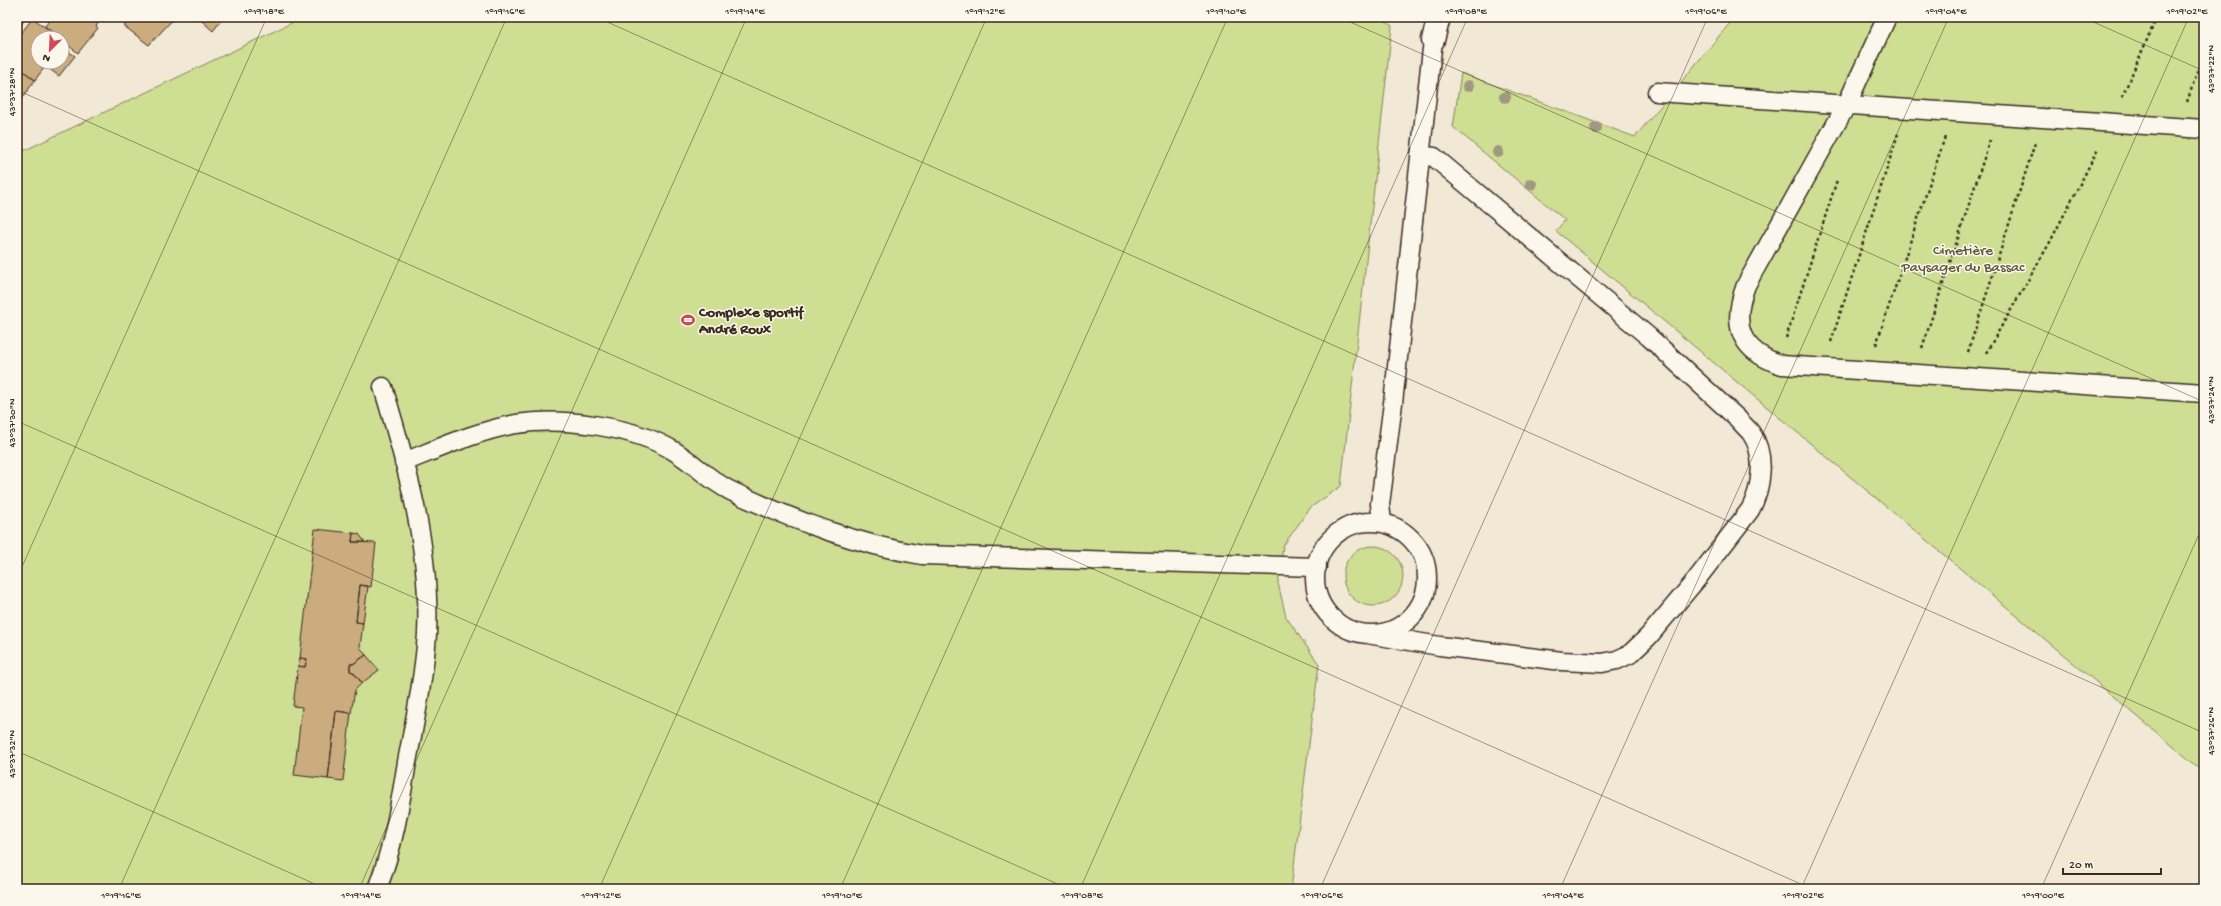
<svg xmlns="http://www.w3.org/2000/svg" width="2221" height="906" viewBox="0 0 2221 906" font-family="'Gochi Hand',sans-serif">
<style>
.green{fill:#cedf93;stroke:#848458}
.building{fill:#caac7f;stroke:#3b2a1e}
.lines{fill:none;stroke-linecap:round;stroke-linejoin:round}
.lane-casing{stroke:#3b2a1e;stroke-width:21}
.street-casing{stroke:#3b2a1e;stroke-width:25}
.path{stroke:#3b2a1e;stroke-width:2.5;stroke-dasharray:3 3;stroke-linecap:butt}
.lane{stroke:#fbf7ec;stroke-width:18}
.street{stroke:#fbf7ec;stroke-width:22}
.tree{fill:#a19881}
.ticks{fill:none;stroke:#3b2a1e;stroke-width:1;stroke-opacity:0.45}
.labels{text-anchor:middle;stroke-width:3;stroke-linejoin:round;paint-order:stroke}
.park-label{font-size:15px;fill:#60573b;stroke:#fbf7ec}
.poi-label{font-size:15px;font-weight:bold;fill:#3b2a1e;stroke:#fbf7ec;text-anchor:start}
.neatline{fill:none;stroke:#3b2a1e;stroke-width:1.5}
.ticks-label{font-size:10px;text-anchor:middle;fill:#3b2a1e}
</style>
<rect width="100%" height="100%" fill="#f1e8d6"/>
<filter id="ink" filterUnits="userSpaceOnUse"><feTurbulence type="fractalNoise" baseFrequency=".025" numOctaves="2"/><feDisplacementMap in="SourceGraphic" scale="8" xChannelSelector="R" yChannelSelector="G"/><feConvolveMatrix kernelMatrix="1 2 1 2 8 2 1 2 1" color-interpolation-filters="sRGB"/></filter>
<g filter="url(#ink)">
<path class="green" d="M304 17H1380L1392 26 1341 486 1310 508 1283 546 1278 583 1286 617 1319 664 1291 889H17V154Z
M1735 17H2204V772L1556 231 1565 220 1453 127 1461 73 1635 137Z
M1343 576a30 30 0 1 1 60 0a30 30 0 1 1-60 0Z"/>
<path class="building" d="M52 17H103L96 26 98 28 78 53 62 40V38H59L45 26Z
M131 17H175L149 45 124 26Z
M196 17H205L202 21Z
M205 17H224L213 31 202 21Z
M33 18 59 38H38V62H52L46 69 44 68 35 80 17 66V51L19 48 17 46V38Z
M62 40 66 44 62 50Z
M63 48 75 56 59 76 48 68 52 62H62Z
M17 66 35 80 17 106Z
M315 529 353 533 352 542 376 543 371 587 360 585 356 622 363 623 360 647 366 655 353 664H350V671L353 672 362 683 355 690 351 713 336 711 328 779 294 775 302 707 293 706 298 666 305 667 307 659 300 658Z
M353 533 359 534 365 542H352Z
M360 585 368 586 363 623 356 622Z
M366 655 379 670 362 683 353 672 350 671V664H353Z
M300 658 307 659 305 667 298 666Z
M336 711 351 713 343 781 328 779Z"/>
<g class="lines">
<g class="lane-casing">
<path id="lane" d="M1887 17 1846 106 1746 285C1731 325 1739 351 1782 365L2204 393
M1657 92 2204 129
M404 462C440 448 477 431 516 424 562 417 633 426 674 451 694 463 710 481 731 491 793 520 855 544 922 555L1317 567
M1315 578a56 56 0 1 1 112 0a56 56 0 1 1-112 0Z
M1382 523 1380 504 1393 403 1433 40
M1367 634 1440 646 1562 661 1602 663 1617 660 1630 654 1648 637 1696 580 1750 510C1762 488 1766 454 1751 433 1747 428 1742 424 1738 419L1649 337 1434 157 1420 155
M377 889C393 849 400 805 407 762 415 720 424 677 427 634 431 550 407 466 383 387"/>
</g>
<g class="street-casing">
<path id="street" d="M1433 40 1439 17"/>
</g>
<path class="path" d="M2122 97 2157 17
M2187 102 2204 52
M1786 338 1837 180
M1831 342 1898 134
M1876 345 1945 137
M1922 348 1990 140
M1968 352 2035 143
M1986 353 2049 244 2098 149"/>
<use href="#lane" class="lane"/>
<use href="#street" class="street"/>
</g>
<g class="tree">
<circle cx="1468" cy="86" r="6"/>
<circle cx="1505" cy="97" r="6"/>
<circle cx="1596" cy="128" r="6"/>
<circle cx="1498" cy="152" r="6"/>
<circle cx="1531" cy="184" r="6"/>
</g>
</g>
<path class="ticks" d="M596 17 2204 733M1339 17 2204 402M2082 17 2204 71M17 38 26 17M17 90 1812 889M17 421 1069 889M17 578 267 17M17 751 326 889M119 889 507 17M359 889 747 17M599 889 987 17M840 889 1228 17M1080 889 1468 17M1320 889 1708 17M1560 889 1949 17M1801 889 2189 17M2041 889 2204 523"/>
<defs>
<g id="stadium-bare" transform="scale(1.08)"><path d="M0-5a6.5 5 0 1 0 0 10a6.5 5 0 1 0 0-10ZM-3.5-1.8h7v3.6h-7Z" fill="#d1495b" stroke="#fbf7ec" stroke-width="2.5" paint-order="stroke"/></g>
</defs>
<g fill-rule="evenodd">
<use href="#stadium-bare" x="688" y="320"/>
</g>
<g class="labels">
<g class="park-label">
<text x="1963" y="254">Cimetière<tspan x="1963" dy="17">Paysager du Bassac</tspan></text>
</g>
<g class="poi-label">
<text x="699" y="316">Complexe sportif<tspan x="699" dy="17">André Roux</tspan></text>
</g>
</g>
<rect width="2221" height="906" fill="none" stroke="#fbf7ec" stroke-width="44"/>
<g transform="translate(50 50) rotate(204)"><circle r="19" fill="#fbf7ec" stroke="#aea59a"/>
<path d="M0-3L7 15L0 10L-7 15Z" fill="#d1495b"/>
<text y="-6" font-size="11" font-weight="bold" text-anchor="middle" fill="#3b2a1e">N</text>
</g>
<path d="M2063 868v6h98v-6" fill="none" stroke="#3b2a1e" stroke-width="2"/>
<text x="2069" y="868" font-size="12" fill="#3b2a1e" stroke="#fbf7ec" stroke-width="3" paint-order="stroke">20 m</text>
<rect x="22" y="22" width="2177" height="862" class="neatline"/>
<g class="ticks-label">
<text x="264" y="14">1°19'18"E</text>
<text x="505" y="14">1°19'16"E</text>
<text x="745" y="14">1°19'14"E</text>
<text x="985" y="14">1°19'12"E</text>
<text x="1226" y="14">1°19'10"E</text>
<text x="1466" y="14">1°19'08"E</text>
<text x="1706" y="14">1°19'06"E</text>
<text x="1946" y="14">1°19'04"E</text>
<text x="2187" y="14">1°19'02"E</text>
<text transform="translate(2210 69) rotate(-90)" y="4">43°37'22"N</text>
<text transform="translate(11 92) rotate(-90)" y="4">43°37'28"N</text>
<text transform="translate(2210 400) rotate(-90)" y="4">43°37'24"N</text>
<text transform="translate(11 423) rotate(-90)" y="4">43°37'30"N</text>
<text transform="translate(2210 731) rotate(-90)" y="4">43°37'26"N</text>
<text transform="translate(11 754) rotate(-90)" y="4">43°37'32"N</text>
<text x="121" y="898">1°19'16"E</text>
<text x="361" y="898">1°19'14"E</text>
<text x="601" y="898">1°19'12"E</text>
<text x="842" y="898">1°19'10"E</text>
<text x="1082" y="898">1°19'08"E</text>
<text x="1322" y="898">1°19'06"E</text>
<text x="1563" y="898">1°19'04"E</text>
<text x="1803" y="898">1°19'02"E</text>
<text x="2043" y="898">1°19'00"E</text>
</g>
</svg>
